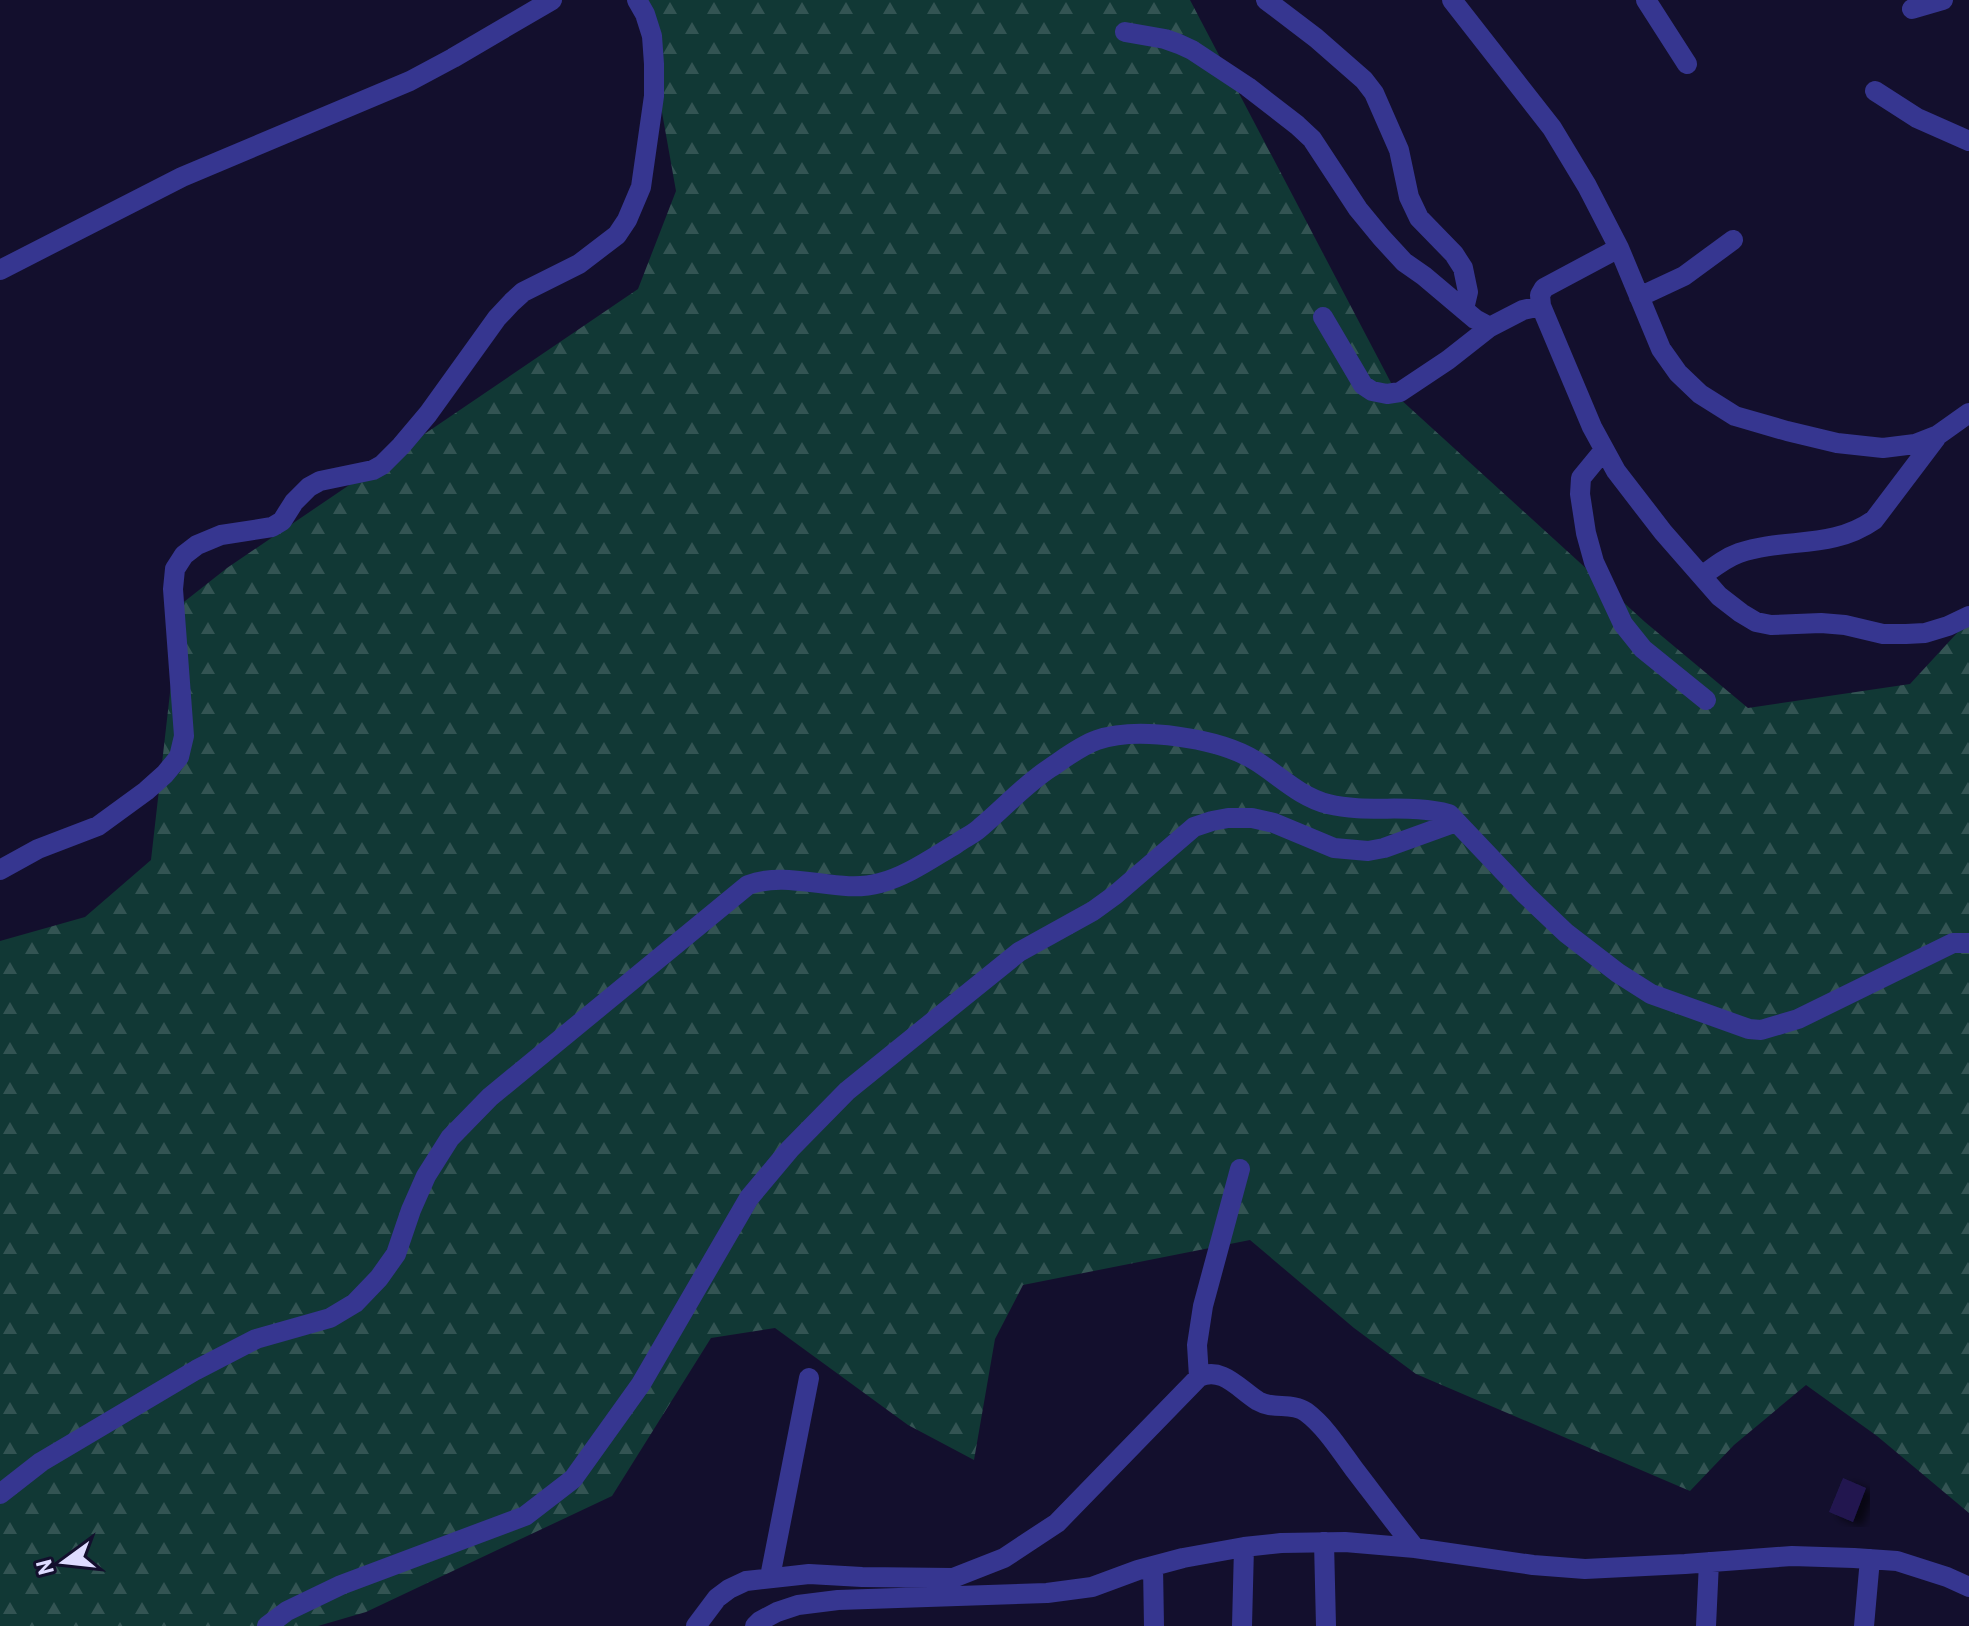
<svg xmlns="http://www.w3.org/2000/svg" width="1969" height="1626" viewBox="0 0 1969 1626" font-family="Barlow,sans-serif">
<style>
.forest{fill:url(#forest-firs)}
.building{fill:#221950;filter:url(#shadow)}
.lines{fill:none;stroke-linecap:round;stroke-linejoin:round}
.minor{stroke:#363690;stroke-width:20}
</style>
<defs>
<pattern id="forest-firs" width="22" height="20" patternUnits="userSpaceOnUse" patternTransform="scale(2)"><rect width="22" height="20" fill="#113835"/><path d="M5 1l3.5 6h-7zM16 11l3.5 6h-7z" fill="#335453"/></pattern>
<filter id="shadow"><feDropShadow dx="9" dy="5" stdDeviation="4" flood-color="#0009"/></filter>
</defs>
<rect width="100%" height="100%" fill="#130f2d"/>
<path class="forest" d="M642 0H1190L1399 398 1645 622 1748 708 1910 684 1969 620V1513L1877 1436 1806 1385 1734 1445 1690 1491 1416 1374 1354 1328 1250 1240 1023 1285 995 1339 974 1460 908 1425 775 1328 711 1338 612 1496 366 1612 318 1626H0V941L85 917 151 860 180 605 227 568 638 289 676 191Z"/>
<path class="building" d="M1843 1478 1866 1488 1853 1522 1829 1512Z"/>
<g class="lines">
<path class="minor" d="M1266 0 1316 38 1364 80 1374 93 1399 150 1409 197 1419 218 1454 254 1463 268 1468 292 1464 309
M1452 0 1552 128 1587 186 1619 248 1661 349 1678 373 1700 394 1735 416 1787 431 1837 443 1883 448 1915 444 1938 435 1969 413
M1646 0 1687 64
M1912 9 1943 0
M1125 32 1165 39 1179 44 1192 50 1248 87 1297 125 1312 139 1358 209 1381 237 1404 262 1424 276 1475 319 1490 327
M1875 91 1917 118 1969 141
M1619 248 1544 288 1540 295 1541 306 1592 427 1616 471 1663 532 1719 596 1741 613 1756 622 1771 625 1821 623 1845 625 1883 634H1906L1925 633 1948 626 1969 616
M0 270 182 177 410 81 453 58 552 0
M1639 297 1684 276 1733 240
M1323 317 1363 385 1372 391 1387 394 1400 392 1448 360 1490 327 1523 310 1541 306
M1604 450 1581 478 1580 494 1586 533 1594 562 1623 624 1643 649 1706 700
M1702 576C1714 567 1725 558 1739 553 1786 537 1831 550 1874 520L1936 438
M0 870 38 849 98 826 146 791 165 774 179 757 184 736 173 589 175 569 184 555 197 545 221 535 272 527 282 521 294 502 309 487 320 481 373 470 382 465 401 446 428 414 497 318 512 302 523 292 579 264 617 235 627 220 641 187 654 96V64L652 36 645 14 637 0
M1199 1377 1197 1345 1203 1306 1240 1169
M0 1494 41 1462 196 1370 256 1339 330 1318 355 1303 379 1278 396 1254 411 1210 426 1176 450 1138 490 1097 748 885C791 869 837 895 880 883 907 876 932 858 956 844 964 838 974 834 981 827 1005 807 1023 786 1050 768 1065 758 1080 746 1097 740 1138 726 1219 738 1256 761 1280 776 1300 797 1328 804 1368 814 1410 803 1449 814L1526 895 1566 933 1618 973 1651 994 1749 1029 1761 1030 1798 1019 1953 943H1969
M1324 1542 1326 1626
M1153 1566 1154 1626
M770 1577 809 1378
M267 1626 287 1611 341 1585 525 1516 573 1479 641 1384 749 1198 790 1149 847 1091 1019 952 1093 911 1115 895 1194 827 1212 821 1228 818H1252L1274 823 1334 848 1368 851 1384 848 1456 822
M696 1626 717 1598 729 1589 746 1581 809 1574 862 1577 953 1578 1004 1558 1057 1523 1199 1377C1222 1366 1239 1389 1258 1401 1273 1410 1292 1402 1306 1412 1325 1426 1340 1450 1354 1469 1374 1495 1394 1522 1415 1548
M755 1626 760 1621 777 1612 798 1605 838 1600 1047 1593 1092 1587 1138 1570 1183 1558 1244 1547 1281 1543 1345 1542 1415 1548 1533 1565 1585 1569 1685 1564 1792 1556 1854 1558 1897 1561 1947 1577 1969 1587
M1242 1626 1244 1547
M1706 1626 1709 1562
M1864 1626 1870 1559"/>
</g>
<g transform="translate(64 1562) rotate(255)" stroke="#130f2d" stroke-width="6" paint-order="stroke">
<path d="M0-6L14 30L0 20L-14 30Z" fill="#dedbff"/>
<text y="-12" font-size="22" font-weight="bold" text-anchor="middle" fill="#dedbff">N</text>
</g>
</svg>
